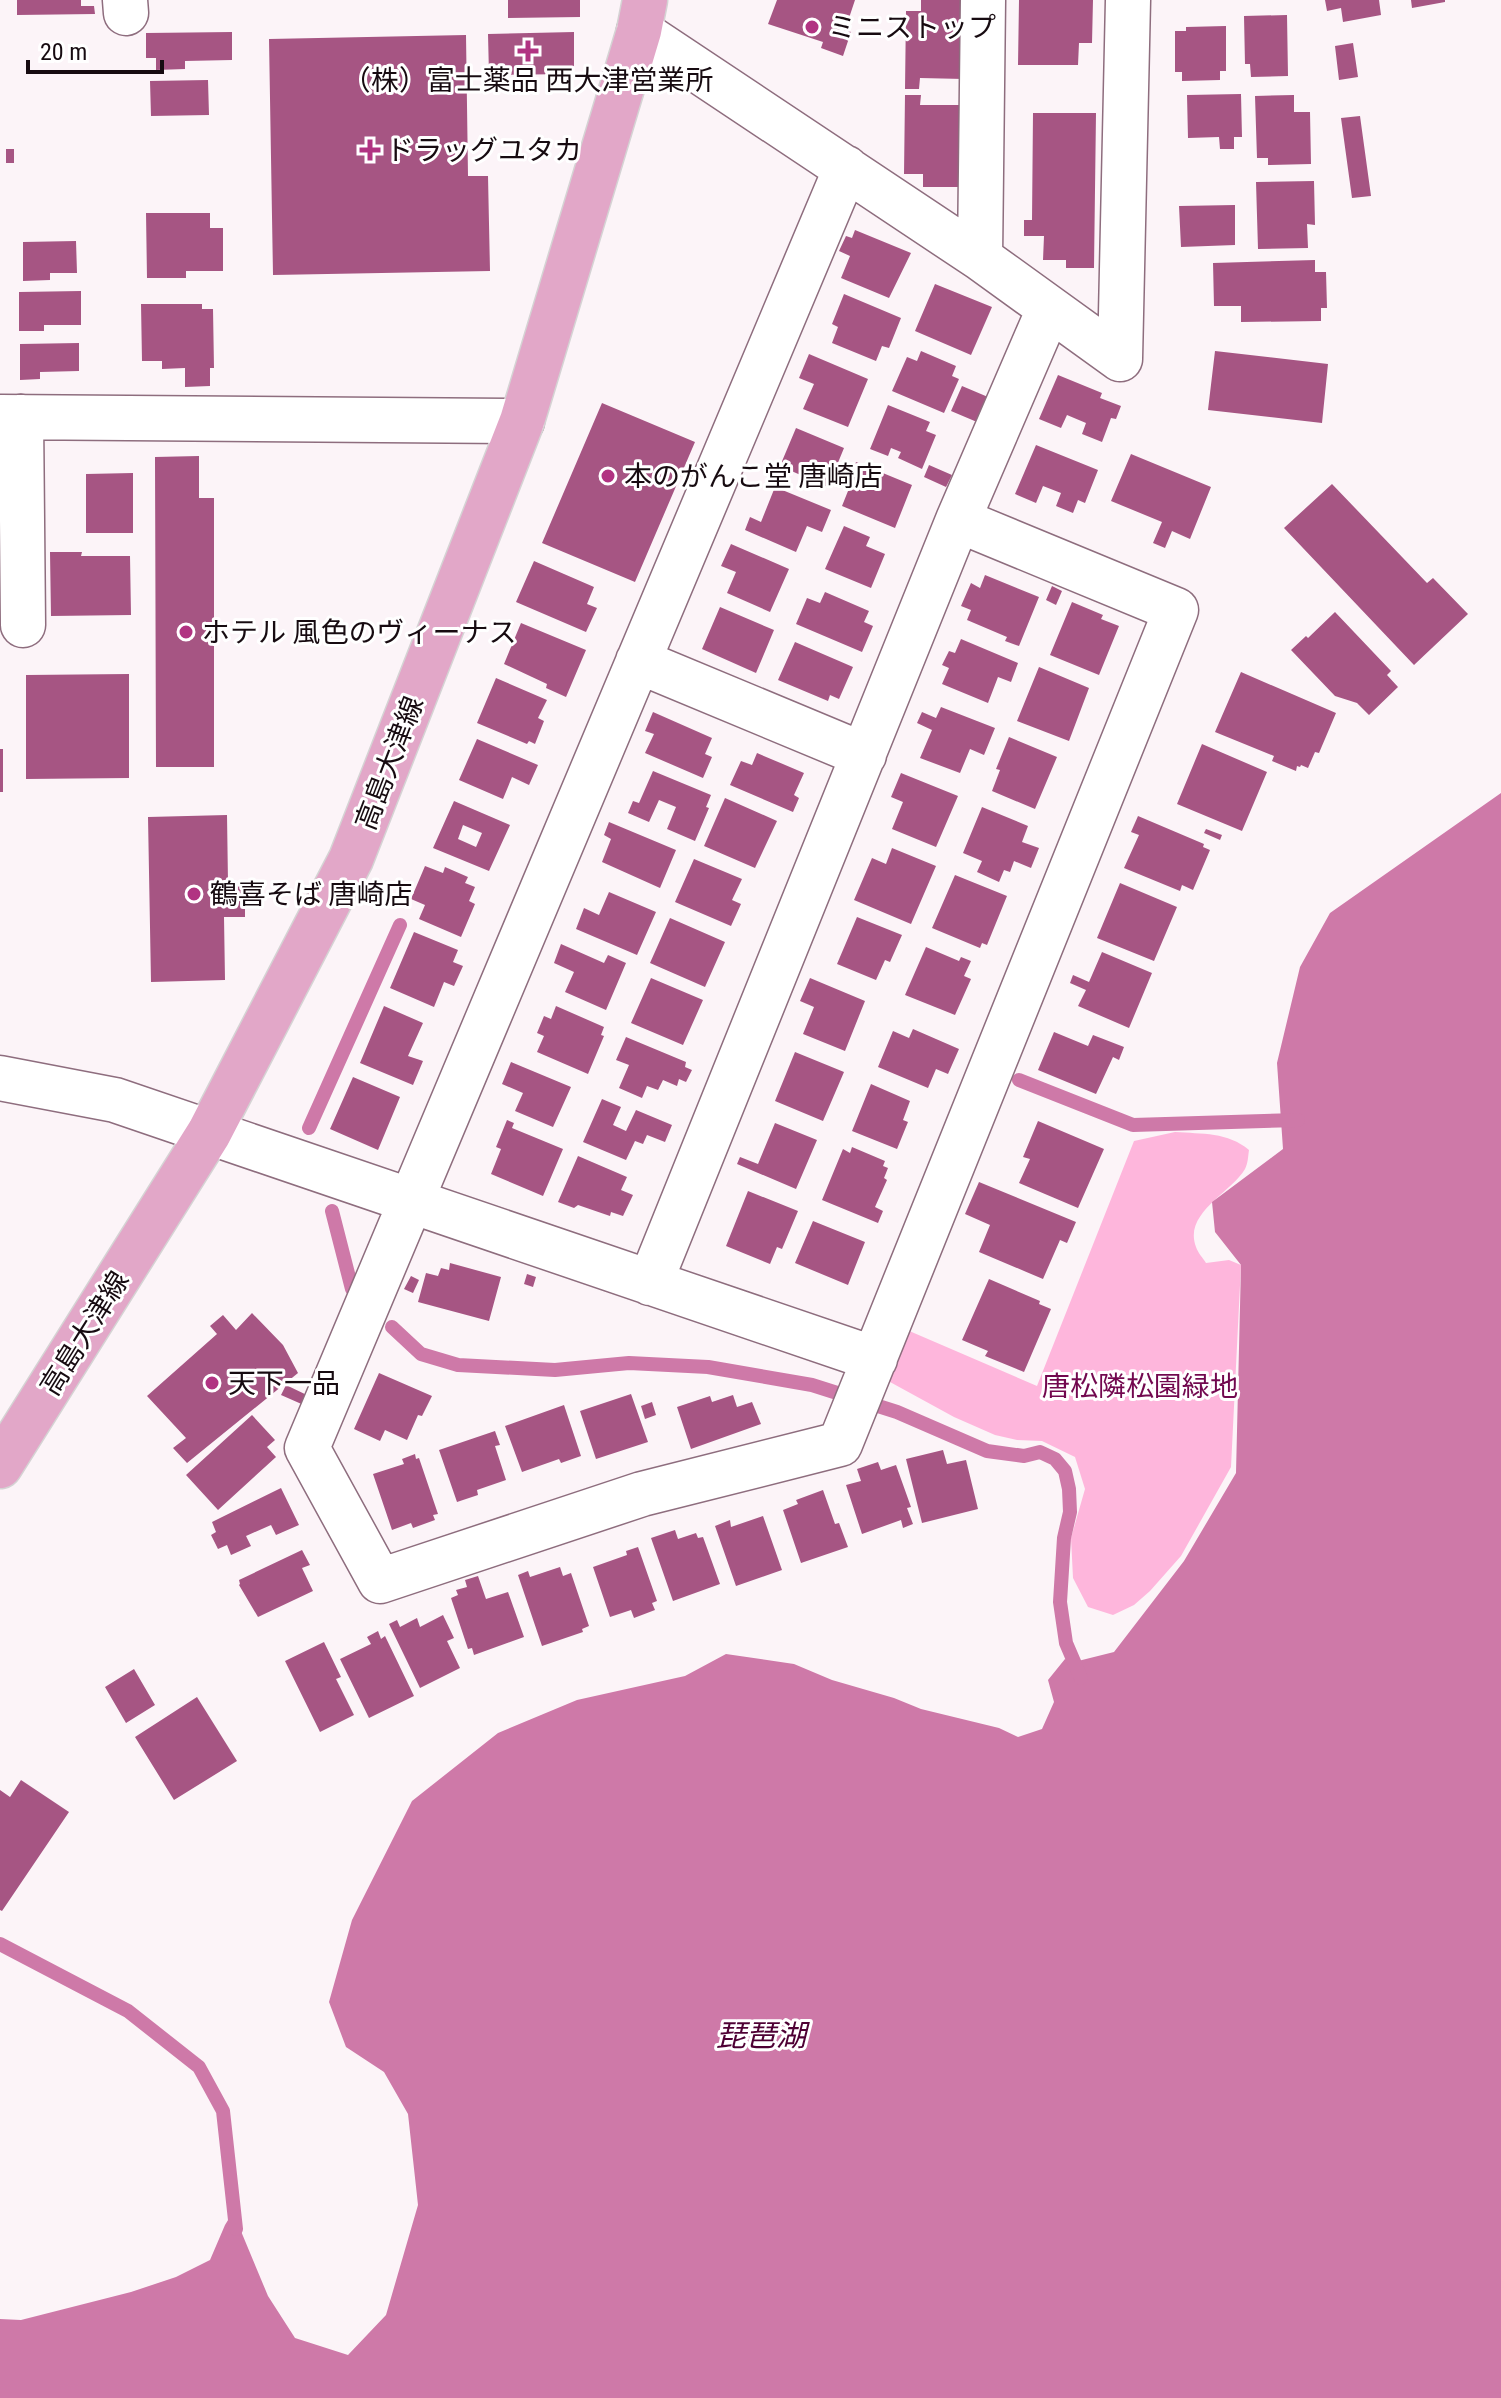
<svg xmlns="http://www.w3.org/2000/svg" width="1501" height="2398" viewBox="0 0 1501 2398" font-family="'Roboto Condensed','Noto Sans JP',sans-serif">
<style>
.green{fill:#feb6dc}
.water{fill:#ce79a8}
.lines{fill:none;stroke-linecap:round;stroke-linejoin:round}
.stream{stroke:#ce79a8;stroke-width:14}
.building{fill:#a65583;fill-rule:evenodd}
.minor-casing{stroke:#8e6d7e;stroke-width:47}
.major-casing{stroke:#d5d3d4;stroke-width:47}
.minor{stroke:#fff;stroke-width:44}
.major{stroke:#e2a7c8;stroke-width:44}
.poi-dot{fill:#b13382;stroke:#fff;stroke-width:3}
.labels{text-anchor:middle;stroke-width:6;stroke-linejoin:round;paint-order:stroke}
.poi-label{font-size:28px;fill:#170b11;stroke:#fff;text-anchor:start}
.street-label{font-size:28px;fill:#170b11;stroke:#fff}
.park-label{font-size:28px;fill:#72084f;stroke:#fff}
.water-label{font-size:30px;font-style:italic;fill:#4e0034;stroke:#fff}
</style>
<rect width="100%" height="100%" fill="#fcf4f8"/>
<path class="green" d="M1175 1132C1202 1134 1228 1132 1249 1150 1248 1157 1248 1163 1245 1169 1231 1193 1183 1213 1196 1247 1198 1253 1203 1258 1206 1263L1229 1260 1241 1265 1231 1467 1181 1556 1150 1591 1134 1605 1113 1615 1088 1607 1073 1578 1071 1538 1085 1489 1075 1457 1042 1441 1017 1440 995 1435 954 1417 890 1382 907 1330 1037 1386 1134 1141Z"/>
<path class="water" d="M1501 793V2398H0V2319L21 2320 131 2292 176 2277 210 2260 225 2225 233 2212 268 2296 295 2338 348 2355 386 2315 418 2205 408 2114 384 2072 346 2047 329 2002 352 1920 412 1801 498 1733 577 1700 685 1676 726 1654 794 1664 832 1680 894 1698 921 1709 999 1728 1018 1737 1042 1729 1054 1702 1048 1680 1065 1659 1074 1662 1114 1652 1184 1561 1236 1473 1241 1265 1215 1232 1212 1202 1283 1149 1277 1063 1300 967 1330 913Z"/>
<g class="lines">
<path class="stream" d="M1019 1080 1133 1125 1298 1120
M309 1128 400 925
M332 1211 352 1289
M392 1327 421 1354 458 1365 555 1370 629 1363 708 1367 812 1385 897 1412 987 1451 1024 1456 1040 1452 1055 1459 1065 1471 1069 1489 1070 1512 1064 1538 1060 1602 1066 1643 1081 1678
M0 1944 128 2011 199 2067 223 2111 236 2229"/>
</g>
<path class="building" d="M17 0H81V6H94L95 14 17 15Z
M508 0H580V17L508 18Z
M777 0H855L845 30 851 32 843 56 821 48 823 42 768 24Z
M921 0H965L964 79 920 78 919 89H905L906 11H921Z
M1019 0H1093L1092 43H1079L1078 65H1018Z
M1325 0H1379L1381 15 1343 22 1341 8 1327 11Z
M1411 0H1445V2L1412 8Z
M1287 15 1288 76 1251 77 1250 64H1245L1244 16Z
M1226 26V71H1220V80L1182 81V72H1175V31H1186V27Z
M232 32V60L185 61V69L156 70V58H146V33Z
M574 32V74L489 75 488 34Z
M466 35 468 176H488L490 271 273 275 269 39Z
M1353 43 1358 77 1339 80 1335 46Z
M208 80 209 115 151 116 150 81Z
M1241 94 1242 137H1234V149H1220L1219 137 1188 138 1187 95Z
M905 95H921L920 105H961L960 187H923V174H904Z
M1294 95V112H1310L1311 164 1268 165V158H1257L1255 96Z
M1033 113H1096L1094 268H1066V260H1043L1044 236H1024V220H1032Z
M1360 116 1371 196 1352 198 1341 118Z
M6 149H14V163H6Z
M1314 181 1315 225 1307 224 1308 248 1258 249 1256 182Z
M1235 205V245L1181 247 1179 206Z
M146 213H210V228H223V271H186V278H147Z
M855 230 911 253 889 298 841 278 850 256 839 251 846 236 852 238Z
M76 241 77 273H50V280L23 281V242Z
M1315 260V272H1326L1327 308H1321V321L1241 322V306H1214L1213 263Z
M935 284 992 307 971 355 915 331Z
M81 291V325H44V331H19V292Z
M844 294 901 318 889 348 882 346 876 361 832 343 838 327 832 324Z
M141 304H202V309H213L214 368H210V386L185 387V368L162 369V361H142Z
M79 343V371L40 372V379L20 380V344Z
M921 351 956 366 952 376 959 379 944 413 892 391 907 357 917 361Z
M1215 351 1328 364 1322 423 1208 410Z
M809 354 868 379 848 427 803 409 814 384 799 378Z
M1058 375 1102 393 1100 398 1121 406 1116 419 1111 418 1102 442 1082 434 1086 423 1067 415 1061 428 1039 419Z
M962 386 988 397 977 422 951 411Z
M602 403 695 442 635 582 542 543Z
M888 405 930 422 926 431 936 435 922 469 898 458 901 452 891 448 888 456 870 449Z
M796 428 844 448 828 487 780 466Z
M1036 445 1098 470 1085 503 1078 500 1073 513 1056 506 1061 493 1043 486 1036 503 1015 494Z
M1131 454 1211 487 1190 539 1172 531 1165 548 1153 543 1162 522 1111 501Z
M199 456V498H214V767H156L155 457Z
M856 462 912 485 895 528 842 506 852 481 849 480Z
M929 465 952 475 946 487 924 477Z
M133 473V533H86V474Z
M1332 484 1427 583 1433 578 1468 614 1414 665 1284 528Z
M775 487 831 510 822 532 807 526 796 552 745 530 750 517 761 522Z
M844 526 870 537 866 546 885 554 871 588 825 569Z
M731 544 789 569 770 612 727 593 736 572 721 566Z
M50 552H82L81 556H130L131 615 51 616Z
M534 561 594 587 587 604 597 608 586 632 516 602Z
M985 575 1039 597 1019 646 1005 641 1007 637 967 620 971 610 961 606 971 583 980 588Z
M1052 586 1062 591 1056 605 1046 600Z
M825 592 869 611 864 622 873 626 862 652 796 624 807 598 820 603Z
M1072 602 1103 615 1101 619 1119 626 1099 675 1050 655Z
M720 607 774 630 756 673 702 649Z
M1335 612 1391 671 1387 675 1398 687 1369 715 1357 703 1335 696 1291 650 1306 636 1308 638Z
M521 623 586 650 566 697 546 688 547 684 504 664Z
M961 639 1018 663 1011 682 998 677 988 703 942 684 949 668 942 665 949 651 955 653Z
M795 642 853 667 839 699 830 695 828 701 778 680Z
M1039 667 1089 688 1069 741 1017 721Z
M1241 672 1336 713 1319 753 1315 752 1308 768 1301 765 1300 767 1297 766 1296 771 1272 761 1274 756 1215 732Z
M129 674V778L26 779V675Z
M496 678 547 700 538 718 544 721 535 744 529 741 527 744 477 723Z
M941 707 995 728 984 755 970 749 960 773 920 758 932 730 917 723 922 712 936 718Z
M653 712 712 738 705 754 712 757 703 778 645 753 654 734 645 731Z
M1009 737 1057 757 1035 809 992 791 1000 770 996 769Z
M477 739 538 765 529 785 512 777 503 799 459 780Z
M1202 744 1267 772 1242 831 1177 804Z
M0 749H3V792H0Z
M757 753 804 773 794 795 799 798 793 812 730 785 741 761 752 765Z
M653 771 711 795 706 807 709 808 695 841 667 829 676 807 659 800 649 822 628 813 633 801 639 803Z
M901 773 958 796 936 847 892 829 903 802 891 797Z
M725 798 777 821 755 868 704 846Z
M454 801 510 825 489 871 433 848ZM463 825 482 833 476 847 458 839Z
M982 807 1028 826 1022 842 1039 848 1031 868 1014 861 1010 872 1004 870 999 882 977 872 982 861 963 853Z
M227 815 228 883 245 882V917H224L225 980 151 982 148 817Z
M1138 816 1204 844 1203 847 1210 850 1193 890 1182 885 1180 891 1124 868 1139 835 1131 832Z
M609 822 676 850 660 888 602 862 611 839 604 835Z
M1206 829 1222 835 1220 840 1204 833Z
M892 848 936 866 911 924 854 900 872 858 886 864Z
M694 859 742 879 732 900 741 904 731 926 675 902Z
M425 866 443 873 445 867 468 877 465 883 475 887 469 901 475 904 461 937 419 919 425 905 411 899Z
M955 875 1007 896 987 945 982 943 980 948 932 928Z
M1120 883 1177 907 1154 961 1097 938Z
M609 892 656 912 637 955 576 929 584 908 599 915Z
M857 917 902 935 890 962 885 960 876 980 837 964Z
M670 918 725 942 705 987 650 963Z
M414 932 458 950 453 962 463 966 454 986 444 982 434 1007 390 988Z
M561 944 604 963 608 955 626 963 606 1010 565 992 574 972 554 963Z
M926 947 959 961 961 957 971 961 964 976 971 979 955 1015 905 995Z
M1102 952 1152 973 1129 1028 1078 1006 1086 990 1070 983 1073 975 1089 982Z
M651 978 703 1000 683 1045 631 1023Z
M810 978 865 1001 845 1051 803 1034 814 1007 800 1001Z
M384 1006 423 1023 408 1056 423 1061 413 1085 360 1063Z
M556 1006 604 1027 601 1035 604 1036 588 1074 537 1052 544 1036 537 1033 544 1016 551 1019Z
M913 1029 959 1049 948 1074 936 1069 928 1088 878 1067 893 1031 909 1038Z
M1054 1032 1088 1046 1093 1035 1124 1047 1119 1060 1113 1057 1096 1094 1038 1070Z
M626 1037 686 1062 685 1067 692 1070 686 1082 679 1079 677 1086 663 1080 658 1090 647 1086 642 1098 619 1088 629 1065 616 1060Z
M795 1052 844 1072 823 1121 775 1101Z
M511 1062 571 1087 553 1127 515 1111 523 1093 502 1084Z
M353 1077 400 1097 378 1150 330 1129Z
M871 1084 910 1101 903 1120 908 1122 897 1149 852 1131Z
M602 1099 621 1107 613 1125 626 1131 636 1110 672 1125 665 1142 647 1135 643 1144 635 1141 626 1160 583 1142Z
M507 1120 514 1123 512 1128 563 1149 543 1196 491 1174 501 1149 496 1147Z
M1038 1121 1104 1149 1078 1208 1019 1183 1030 1159 1023 1157Z
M775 1123 817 1140 796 1189 737 1164 740 1157 758 1164Z
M852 1147 885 1161 883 1166 888 1168 884 1178 887 1180 875 1207 883 1211 878 1223 822 1200 843 1149 850 1153Z
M578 1156 627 1177 621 1190 633 1195 623 1216 611 1212 610 1216 578 1205 574 1208 558 1202Z
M979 1182 1076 1222 1067 1243 1060 1240 1043 1279 979 1252 990 1225 965 1214Z
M748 1191 798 1211 782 1249 777 1247 770 1264 726 1246Z
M813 1221 865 1242 848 1285 795 1263Z
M450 1263 501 1277 489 1321 418 1302 426 1273 438 1276 441 1268 449 1270Z
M527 1274 536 1277 533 1287 524 1284Z
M411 1276 419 1280 413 1293 404 1289Z
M989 1279 1040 1301 1039 1304 1051 1309 1024 1372 985 1356 988 1351 962 1340Z
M252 1313 283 1345 298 1373 187 1463 173 1448 186 1438 147 1396 217 1334 210 1326 223 1315 236 1330Z
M379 1373 432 1396 422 1416 418 1415 407 1440 385 1430 380 1441 354 1429Z
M286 1385 311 1397 306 1406 281 1395Z
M631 1394 648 1442 596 1459 580 1411Z
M733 1395 737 1407 752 1402 761 1424 691 1449 677 1407 710 1396 712 1402Z
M652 1402 656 1415 645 1419 641 1406Z
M564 1405 581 1456 561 1463 559 1459 522 1472 505 1426Z
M252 1415 275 1440 267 1447 276 1457 218 1510 186 1475Z
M495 1431 500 1445 495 1446 506 1480 477 1490 478 1495 457 1502 439 1450Z
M943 1450 947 1464 966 1460 978 1509 922 1523 906 1459Z
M415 1454 416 1459 419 1458 438 1514 433 1515 435 1520 413 1528 411 1523 392 1530 373 1474 404 1464 402 1459Z
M878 1462 881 1470 896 1465 911 1507 907 1508 913 1524 903 1528 901 1520 862 1534 846 1485 861 1481 857 1469Z
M281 1488 299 1525 276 1535 271 1525 246 1536 251 1546 231 1555 227 1545 218 1549 211 1535 216 1532 212 1522Z
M823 1490 835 1524 839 1523 848 1547 801 1563 783 1510 798 1504 796 1500Z
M763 1516 782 1570 736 1586 715 1526 730 1520 731 1527Z
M675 1530 678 1539 696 1533 698 1538 703 1537 720 1584 673 1601 651 1538Z
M638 1547 657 1601 652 1603 655 1610 634 1618 631 1610 610 1617 593 1567 627 1555 626 1551Z
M302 1550 310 1565 302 1568 313 1591 258 1617 239 1585 240 1584 239 1580Z
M560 1567 563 1576 571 1573 589 1626 582 1629 583 1632 542 1646 518 1575 528 1571 530 1577Z
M478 1576 486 1599 508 1592 524 1637 474 1655 472 1648 468 1649 451 1598 458 1595 456 1590 467 1587 465 1580Z
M443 1615 454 1638 447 1641 460 1668 420 1688 389 1624 397 1620 400 1627 417 1618 420 1627Z
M378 1631 381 1639 385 1636 414 1696 369 1718 340 1659 371 1644 367 1637Z
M324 1642 341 1677 336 1679 354 1715 320 1732 285 1661Z
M134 1669 155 1705 126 1723 105 1687Z
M197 1697 237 1761 174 1800 135 1737Z
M21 1780 69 1812 2 1911 0 1910V1790L10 1797Z"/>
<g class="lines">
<g class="minor-casing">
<path id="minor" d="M125 0 126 13
M639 31 980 258 1120 359
M846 168 307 1448 380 1581 642 1494 840 1444 1176 610 958 520
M980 258 983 0
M1120 359 1128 0
M0 417 522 421
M21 417 23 625
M638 661 864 755
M0 1078 115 1100 875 1359
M650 1283 958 520 1049 309"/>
</g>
<g class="major-casing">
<path id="major" d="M0 1466 209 1133 351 859 522 421 639 31 645 0"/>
</g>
<use href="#minor" class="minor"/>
<use href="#major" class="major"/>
</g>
<g class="poi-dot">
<circle cx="812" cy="27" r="8"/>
<path d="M524 39h8v8h8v8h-8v8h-8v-8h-8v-8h8z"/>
<path d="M366 138h8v8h8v8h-8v8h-8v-8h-8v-8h8z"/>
<circle cx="608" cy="476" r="8"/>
<circle cx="186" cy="632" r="8"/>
<circle cx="194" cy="894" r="8"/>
<circle cx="212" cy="1383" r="8"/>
</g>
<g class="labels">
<g class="poi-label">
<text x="828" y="37">ミニストップ</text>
<text x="528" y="90" text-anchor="middle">（株）富士薬品 西大津営業所</text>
<text x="386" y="160">ドラッグユタカ</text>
<text x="624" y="486">本のがんこ堂 唐崎店</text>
<text x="202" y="642">ホテル 風色のヴィーナス</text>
<text x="210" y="904">鶴喜そば 唐崎店</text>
<text x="228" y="1393">天下一品</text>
</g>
<g class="street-label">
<text transform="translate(389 763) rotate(-69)" y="10">高島大津線</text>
<text transform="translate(84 1333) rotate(-58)" y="10">高島大津線</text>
</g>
<g class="park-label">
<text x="1140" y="1396">唐松隣松園緑地</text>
</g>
<g class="water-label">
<text x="761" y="2046">琵琶湖</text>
</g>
</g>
<path d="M28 60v12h134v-12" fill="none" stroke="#170b11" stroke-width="4"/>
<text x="40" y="60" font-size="24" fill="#170b11" stroke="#ffffff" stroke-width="6" paint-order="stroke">20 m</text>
</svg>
